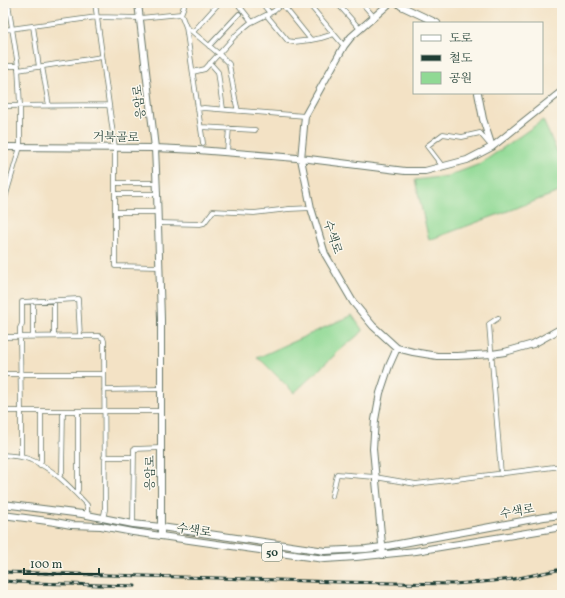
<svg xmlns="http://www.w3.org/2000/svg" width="565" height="598" viewBox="0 0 565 598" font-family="Vollkorn,'Noto Serif KR',serif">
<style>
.green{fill:#90d994;stroke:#588b64}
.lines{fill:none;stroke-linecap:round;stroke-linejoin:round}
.street-casing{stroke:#697767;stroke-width:5.5}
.secondary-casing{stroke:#697767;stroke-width:8}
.primary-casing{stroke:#697767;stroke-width:8}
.street{stroke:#fff;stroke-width:4}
.secondary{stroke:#fff;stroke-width:6}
.primary{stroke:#fff;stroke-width:6}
.rail-casing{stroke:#1f3d34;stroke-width:3}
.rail{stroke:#fbf7ec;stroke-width:1.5;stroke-dasharray:4.5;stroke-linecap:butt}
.labels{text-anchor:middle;stroke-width:3;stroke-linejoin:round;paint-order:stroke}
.shield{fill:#fbf7ec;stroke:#61756b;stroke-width:1}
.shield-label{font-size:11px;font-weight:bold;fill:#1f3d34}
.street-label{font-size:12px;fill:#1f3d34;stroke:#fbf7ec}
</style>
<rect width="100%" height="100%" fill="#fbf7ec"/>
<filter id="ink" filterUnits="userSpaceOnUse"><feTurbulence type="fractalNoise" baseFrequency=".025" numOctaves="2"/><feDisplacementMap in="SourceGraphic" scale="8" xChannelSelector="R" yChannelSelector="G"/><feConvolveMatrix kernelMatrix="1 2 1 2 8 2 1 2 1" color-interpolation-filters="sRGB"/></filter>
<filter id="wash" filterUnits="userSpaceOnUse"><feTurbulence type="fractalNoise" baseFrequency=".012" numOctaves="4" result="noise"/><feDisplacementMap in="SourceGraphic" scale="16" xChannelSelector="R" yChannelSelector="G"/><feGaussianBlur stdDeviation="0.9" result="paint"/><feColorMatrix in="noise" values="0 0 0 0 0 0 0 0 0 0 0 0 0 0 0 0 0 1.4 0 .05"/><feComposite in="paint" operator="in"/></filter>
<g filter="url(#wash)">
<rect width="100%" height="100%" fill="#f3e2c5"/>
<path class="green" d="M543 120 562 163V191L429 240 415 180 448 176 480 164Z
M352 315 363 331 339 351 294 393 262 361 257 358Z"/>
</g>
<g filter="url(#ink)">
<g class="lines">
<g class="street-casing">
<path id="street" d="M95 3 115 148V266L160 267
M183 3 184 6 181 14 186 27 203 143
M237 3 252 22
M262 3 269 12 268 17 288 41 294 42 311 40 321 38 334 34
M308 3 344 46
M337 3 360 29
M362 3 374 17
M282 4 311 40
M33 26 39 67
M186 27 189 29 219 54 229 64 236 103 238 111
M3 30 97 17 140 18 181 14
M193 32 219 3
M209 46 239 14
M210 63 218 72 223 109
M3 66H18
M42 66 49 106
M18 70 102 57
M193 72 205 69 235 36 245 27 250 23 274 11 283 3
M3 106 109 105
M3 106 4 147
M198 109 204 108 305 116
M201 127 255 130
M227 152 229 128
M443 167 427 146 443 134 462 137 480 133 491 146
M115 183H157
M115 194H157
M3 205 20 147V106L18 66 8 3
M115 212H158
M159 223 200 224 204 223 213 211 254 213 289 209 311 208
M54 300V336
M33 301V336
M498 318 489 324 501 474
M3 337 99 336 103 338 104 341 105 510 103 519
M3 374H101L104 375
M104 390 161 389
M3 411H161
M3 455C12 456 22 456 31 460 53 468 71 488 87 505V515
M21 457V411L20 336V328L22 324V302L78 299 80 336
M104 457H134
M40 465 41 461V411
M59 477 62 472 63 411
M76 493 78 490V411
M332 496 337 474 375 477 416 484 562 466
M133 524 134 449 161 448"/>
</g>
<g class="secondary-casing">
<path id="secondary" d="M138 3 155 148 157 194 161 319V536
M390 3 351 37 344 46 305 116 301 159 311 208 325 254 353 302 373 326 397 348 413 352 437 356H457L492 354 505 352 533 344 562 328
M398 3 401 6 437 23
M478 93 483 119 492 147
M3 147 155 148 198 150 309 159 405 171H425L467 160 492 147 562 91
M383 555 373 449 375 420 380 393 389 366 397 348"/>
</g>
<g class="primary-casing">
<path id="primary" d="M3 504 82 514 133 524 161 527 325 551 366 549 382 547 544 517 562 515
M3 515 55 522 71 525 101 526 133 532 294 555 325 559 356 557 416 551 562 527"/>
</g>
<use href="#street" class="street"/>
<use href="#secondary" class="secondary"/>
<use href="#primary" class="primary"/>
<g class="rail-casing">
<path id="rail" d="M3 572 108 575 218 578 337 582 453 584 482 582 514 579 562 569
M3 581 33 583 135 586"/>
</g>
<use href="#rail" class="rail"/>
</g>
</g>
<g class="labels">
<rect class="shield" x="262" y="543" width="20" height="18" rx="3"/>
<g class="shield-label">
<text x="272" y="556">50</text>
</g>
<g class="street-label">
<text transform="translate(139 102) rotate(-97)" y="4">응암로</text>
<text transform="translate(116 137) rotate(1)" y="4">거북골로</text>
<text transform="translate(333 237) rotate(71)" y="4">수색로</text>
<text transform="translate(150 473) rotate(-90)" y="4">응암로</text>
<text transform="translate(517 511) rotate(-10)" y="4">수색로</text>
<text transform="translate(194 530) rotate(8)" y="4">수색로</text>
</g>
</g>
<rect width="565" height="598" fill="none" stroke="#fbf7ec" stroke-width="16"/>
<rect x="413" y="22" width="130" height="72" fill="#fbf7ec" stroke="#a3ada2"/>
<rect x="421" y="35" width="20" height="6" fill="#ffffff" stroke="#a3ada2"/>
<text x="449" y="42" font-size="12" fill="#1f3d34">도로</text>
<rect x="421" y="55" width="20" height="6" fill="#1f3d34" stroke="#a3ada2"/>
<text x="449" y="62" font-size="12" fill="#1f3d34">철도</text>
<rect x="421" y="72" width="20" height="12" fill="#90d994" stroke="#a3ada2"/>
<text x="449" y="82" font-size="12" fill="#1f3d34">공원</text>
<path d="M24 568v6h75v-6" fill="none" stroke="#1f3d34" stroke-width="2"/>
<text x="30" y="568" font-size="12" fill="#1f3d34" stroke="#fbf7ec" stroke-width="3" paint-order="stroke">100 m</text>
</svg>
